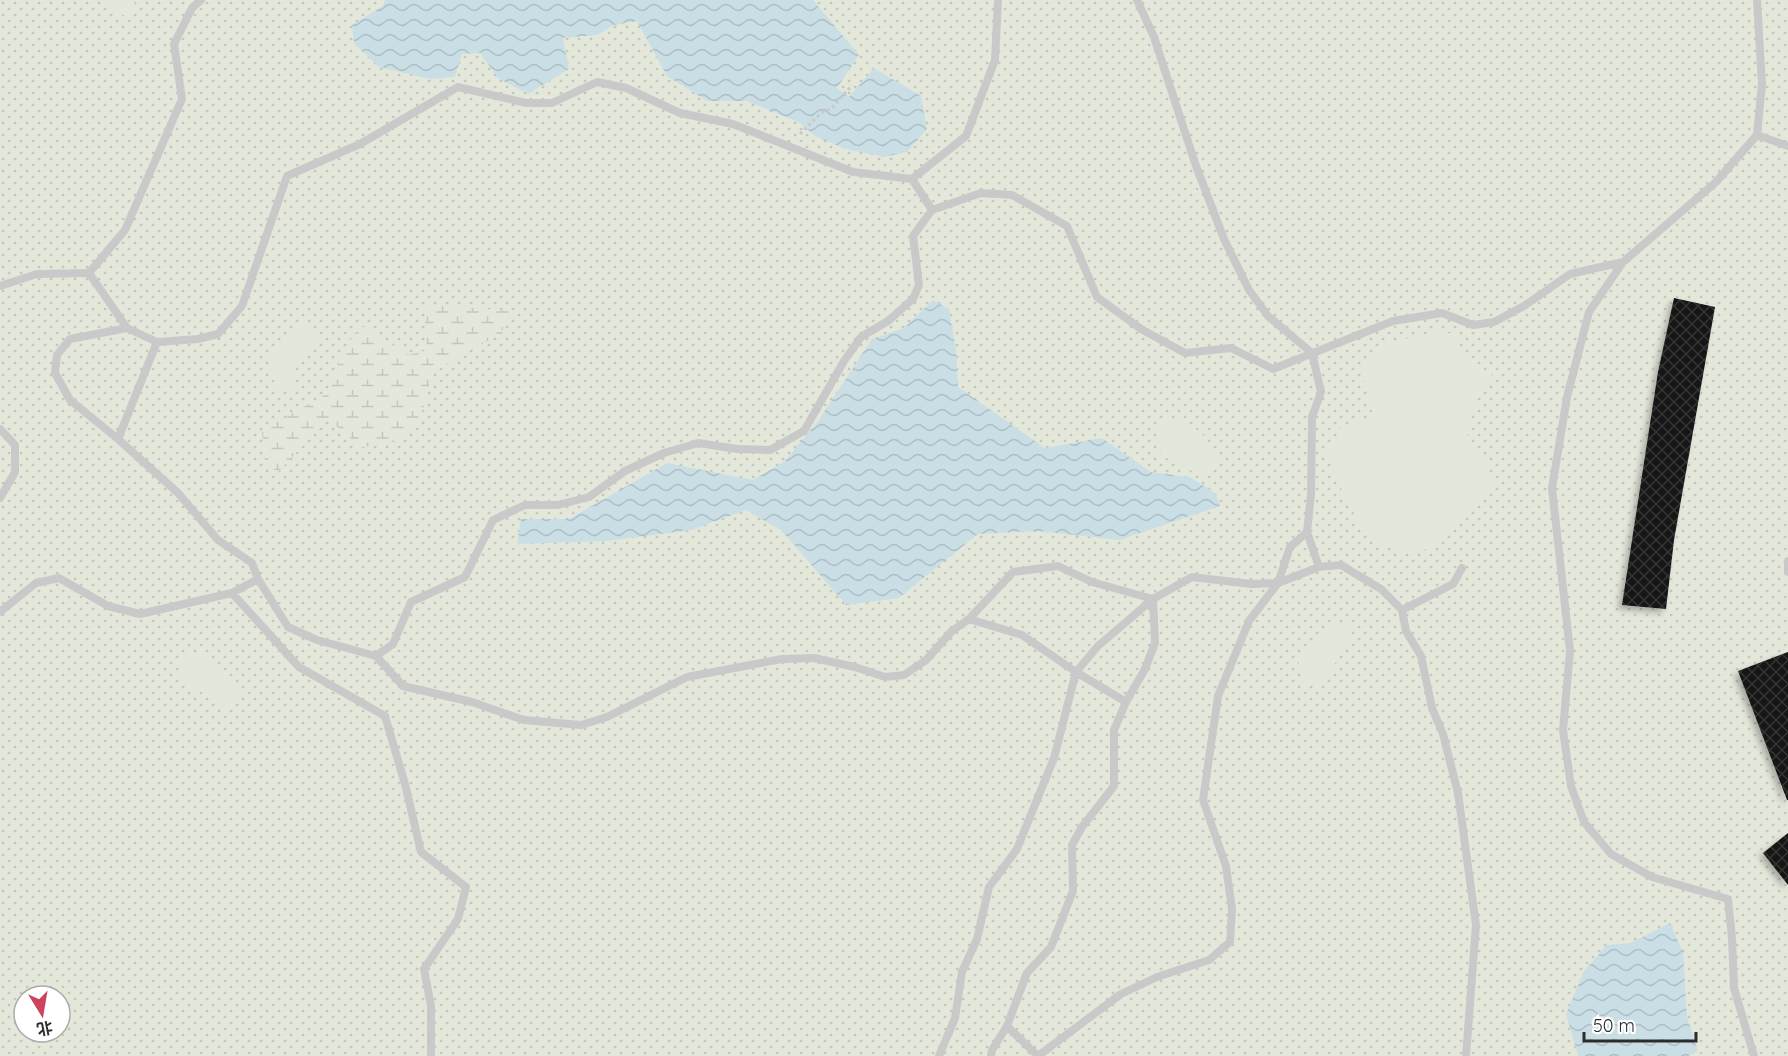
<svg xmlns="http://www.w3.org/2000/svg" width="1788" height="1056" viewBox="0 0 1788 1056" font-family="Quicksand,'Noto Sans SC',sans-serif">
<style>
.grass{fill:url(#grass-dots);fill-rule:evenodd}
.wetland{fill:url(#wetland-marsh)}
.garden{fill:#e4e8db}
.water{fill:url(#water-waves)}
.building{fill:url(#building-cross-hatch);filter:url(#shadow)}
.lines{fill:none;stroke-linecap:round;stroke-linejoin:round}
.path{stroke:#c9c9c9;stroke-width:3;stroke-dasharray:3 3;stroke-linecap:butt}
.lane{stroke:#c9c9c9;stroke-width:8}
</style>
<defs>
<pattern id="grass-dots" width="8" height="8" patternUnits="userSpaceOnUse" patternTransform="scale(1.5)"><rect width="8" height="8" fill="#e4e8db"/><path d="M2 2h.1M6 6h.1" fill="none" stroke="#c4c7bc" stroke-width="1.8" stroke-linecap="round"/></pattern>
<pattern id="wetland-marsh" width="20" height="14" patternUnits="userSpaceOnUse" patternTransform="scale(1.5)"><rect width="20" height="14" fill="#e4e8db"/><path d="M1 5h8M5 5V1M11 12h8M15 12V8" fill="none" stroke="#c4c7bc"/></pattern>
<pattern id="water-waves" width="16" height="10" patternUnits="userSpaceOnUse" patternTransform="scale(1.5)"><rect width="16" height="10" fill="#cadee6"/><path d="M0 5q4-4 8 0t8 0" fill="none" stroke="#aebfc5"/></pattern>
<pattern id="building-cross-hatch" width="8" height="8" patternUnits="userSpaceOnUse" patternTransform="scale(1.5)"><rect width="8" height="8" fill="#131313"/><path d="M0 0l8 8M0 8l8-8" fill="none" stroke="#363636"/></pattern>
<filter id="shadow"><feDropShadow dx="-4" dy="4" stdDeviation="3" flood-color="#0004"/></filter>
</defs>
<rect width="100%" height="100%" fill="#fff"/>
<path class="grass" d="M0 0H1788V1056H0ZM24 996H60V1032H24Z"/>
<path class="wetland" d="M424 304 510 311 501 334 453 359 432 374 418 427 385 445 361 447 328 419 278 472 265 464 262 431 326 394 341 355 360 325 409 355 427 350Z"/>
<path class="garden" d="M106 0H136L128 16 111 13Z
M302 320 321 337 293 368 298 389 277 394 269 357Z
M1435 332 1458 334 1457 350 1492 375C1476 398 1470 412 1467 440L1485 460 1496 487 1435 547 1413 552 1389 548 1372 538 1359 523 1337 481 1327 449 1338 435 1342 425 1374 419 1361 368 1380 345Z
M1169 420C1198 424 1203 433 1219 457L1209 476 1179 467 1157 451 1156 426Z
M1332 624H1348L1353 638 1319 686 1303 682 1298 659Z
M192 653 202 654 245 690 231 710 181 680 178 662Z"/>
<path class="water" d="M385 0H813L859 55 837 88 849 97 874 68 921 96 927 129 907 152 884 157 846 149 815 136 800 123 747 101H707L667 76 637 21 614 25 597 35 563 38 569 69 528 94 498 78 480 53 462 54 455 77 430 79 379 67 354 43 352 25 383 6Z
M933 300 949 309 956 350 958 387 1045 448 1102 438 1151 472 1190 477 1215 493 1220 506 1119 540 1038 531 978 534 899 598 846 605 782 531 746 510 691 530 608 541 517 544 521 519H569L667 463 753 480 785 461 818 421 872 339 904 328Z
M1670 923 1683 952 1687 1017 1698 1051 1688 1056H1578L1566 1014 1584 971 1607 945 1631 943Z"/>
<path class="building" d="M1674 298 1715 307 1674 540 1666 609 1622 605 1658 372Z
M1788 652V800H1787L1738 671Z
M1788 833V885L1763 853Z"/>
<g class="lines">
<path class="path" d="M800 134 821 113 832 108 852 85"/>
<path class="lane" d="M998 0 995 60 966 136 912 179 853 172 733 124 680 113 626 88 597 82 552 103H526L458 87 360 144 287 176 242 306 218 334 198 339 157 342 118 439 178 493 218 540 252 563 258 579 288 627 317 640 376 656 393 644 411 602 465 577 493 520 525 505H558L589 497 625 471 664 453 698 443 737 449 770 450 804 431 844 361 861 337 888 321 913 299 919 285 913 236 932 210 981 193 1012 195 1067 226 1097 297 1141 329 1185 353 1231 348 1273 369 1393 321 1442 313 1473 325 1494 322 1524 306 1570 274 1623 262
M1137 0 1154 37 1195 163 1224 239 1249 290 1268 316 1312 353 1321 392 1312 417 1311 494 1307 532
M1757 135 1788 146
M912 179 932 210
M89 273 127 328 157 342
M0 286 37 274 89 273 125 230 182 99 174 44 192 8 201 0
M0 429 15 445V472L0 498
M118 439 70 400 55 373 57 355 70 339 127 328
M1788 561V572
M1319 567 1307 532 1290 547 1278 583 1319 567 1341 565 1381 589 1402 610 1406 631 1421 656 1432 708 1443 734 1458 793 1476 925 1466 1056
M232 593 258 579
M1153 599 1155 643 1145 669 1126 702 1114 730V786L1082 827 1072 845 1073 891 1051 947 1027 973 1007 1026 1038 1056 1121 994 1157 977 1209 960 1230 942 1232 909 1226 866 1203 800 1218 696 1249 621 1278 583
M1402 610 1453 584 1462 568
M0 612 36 583 59 578 108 606 140 614 232 593 299 667 385 716 405 784 421 852 466 887 458 919 424 969 431 1006V1056
M969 619 1022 635 1076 672 1126 702
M376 656 403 686 472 702 524 720 581 725 607 717 687 677 782 659 814 658 855 667 885 677 904 675 926 660 952 631 969 619 1013 572 1058 566 1092 582 1153 599
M939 1056 955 1018 962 972 977 939 989 887 1017 849 1054 758 1076 672 1098 646 1153 599 1192 577 1251 584 1278 583
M991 1056 992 1050 1007 1026
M1754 1056 1734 988 1732 938 1728 899 1652 877 1611 854 1584 822 1571 786 1563 730 1570 651 1552 488 1567 397 1589 312 1623 262 1716 182 1757 135 1762 84 1757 0"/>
</g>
<g transform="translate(42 1014) rotate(169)"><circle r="28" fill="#ffffff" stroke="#ababab" stroke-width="1.5"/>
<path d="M0-4.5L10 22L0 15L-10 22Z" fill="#ce435c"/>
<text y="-9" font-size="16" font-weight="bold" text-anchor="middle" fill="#2c2c2c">北</text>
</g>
<path d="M1584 1032v9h112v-9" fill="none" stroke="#2c2c2c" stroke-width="3"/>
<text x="1593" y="1032" font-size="18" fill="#2c2c2c" stroke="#ffffff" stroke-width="4.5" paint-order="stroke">50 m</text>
</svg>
